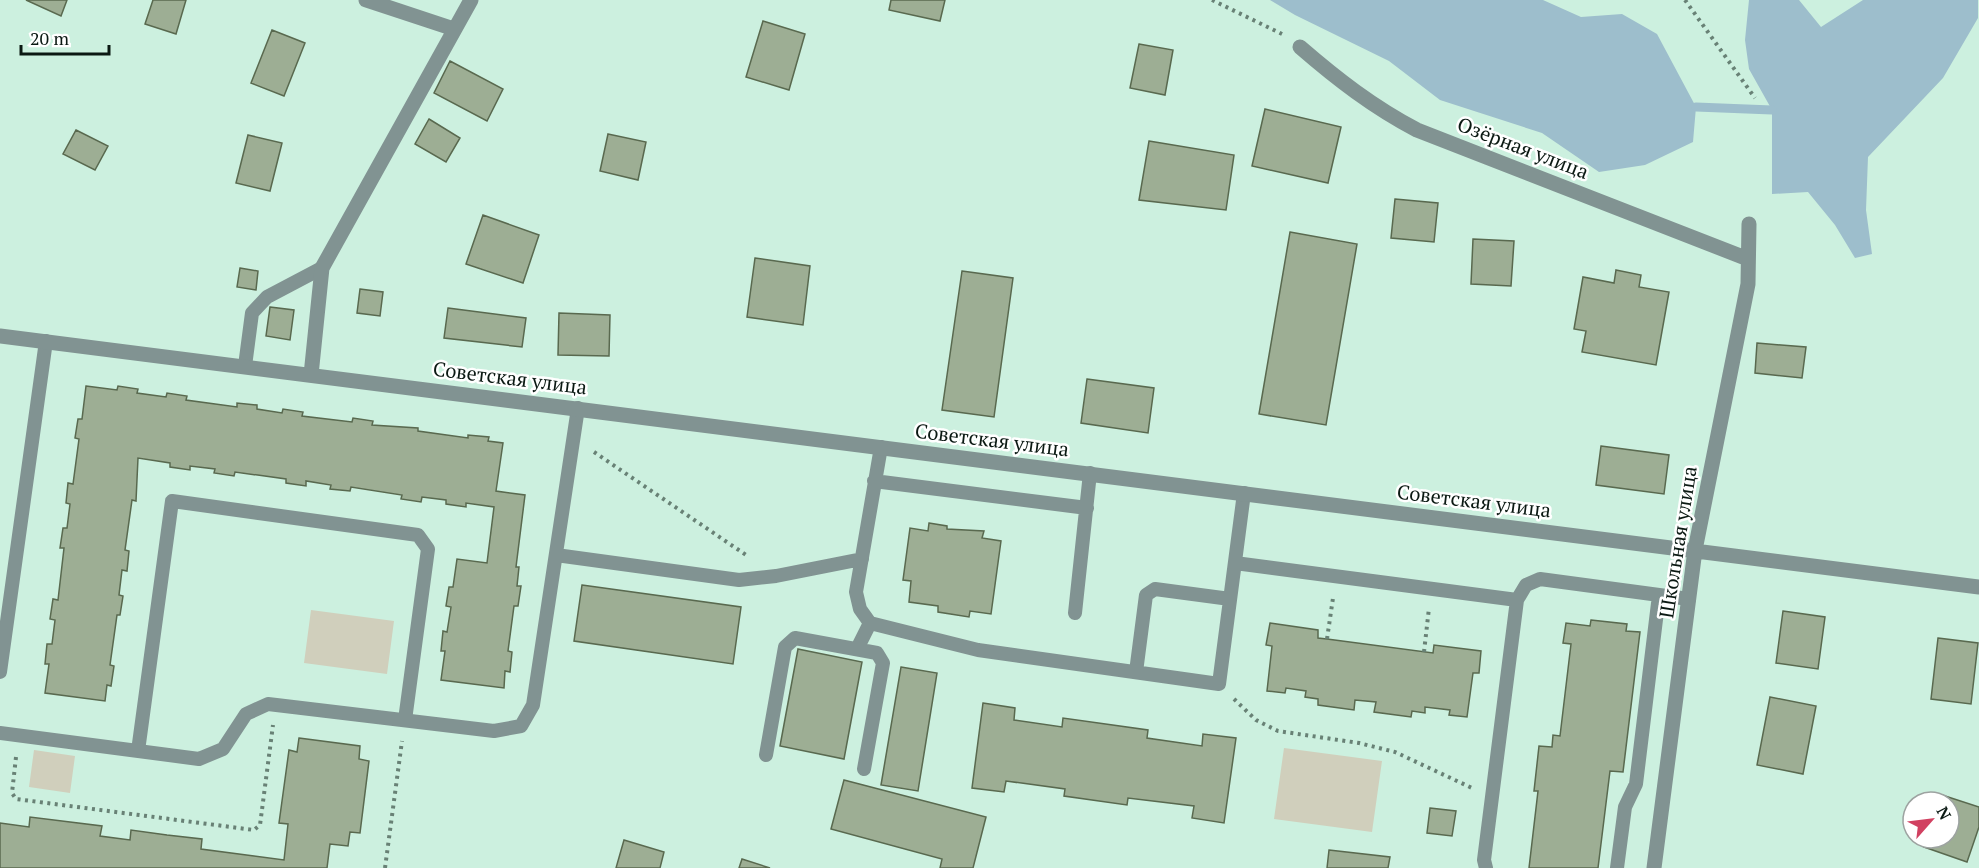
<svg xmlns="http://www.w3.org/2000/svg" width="1979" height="868" viewBox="0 0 1979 868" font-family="'PT Serif',serif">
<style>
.green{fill:#d0cfbc}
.water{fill:#9dbecc}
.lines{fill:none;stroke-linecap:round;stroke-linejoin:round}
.stream{stroke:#9dbecc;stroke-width:9}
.building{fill:#9dae94;stroke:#59694f;stroke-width:1.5}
.path{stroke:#688175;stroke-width:4;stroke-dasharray:3 4.5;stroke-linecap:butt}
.service{stroke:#819392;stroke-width:14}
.minor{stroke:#819392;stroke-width:15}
.labels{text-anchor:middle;stroke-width:5;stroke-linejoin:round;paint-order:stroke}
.street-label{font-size:20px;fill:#0b1913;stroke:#fff}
</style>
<rect width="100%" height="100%" fill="#ccf0df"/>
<path class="green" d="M311 610 394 621 387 674 304 663Z
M1284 748 1382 761 1372 832 1274 819Z
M34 750 75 756 70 793 29 787Z"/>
<path class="water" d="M1270 0H1543L1581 17 1622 14 1657 34 1696 107 1693 142 1645 165 1599 172 1542 133 1440 100 1389 61 1295 15Z
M1749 0H1799L1821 27 1863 0H1978V18L1943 78 1868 157 1866 210 1872 254 1855 258 1835 225 1808 192 1772 194V110L1749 69 1745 40Z"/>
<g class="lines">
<path class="stream" d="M1696 107 1772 110"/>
</g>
<path class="building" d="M26 0H67L61 16Z
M153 0H186L176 34 145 24Z
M891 0H945L940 21 889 10Z
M763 21 805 34 789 90 746 77Z
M272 30 305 43 284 96 251 83Z
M1139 44 1173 50 1165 95 1130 88Z
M450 61 503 89 487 121 434 93Z
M1265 109 1341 127 1328 183 1252 166Z
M429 119 460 138 446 162 415 144Z
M76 130 108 146 95 170 63 154Z
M608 134 646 142 638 180 600 171Z
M248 135 282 143 270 191 236 183Z
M1149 141 1234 155 1226 210 1139 200Z
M1395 199 1438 203 1434 242 1391 238Z
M483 215 539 235 523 283 466 264Z
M1290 232 1357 244 1326 425 1259 414Z
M1473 239 1514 241 1511 286 1471 284Z
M755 258 810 266 803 325 747 317Z
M240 268 258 271 256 290 237 287Z
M1616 270 1641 275 1639 287 1669 292 1656 365 1582 352 1586 331 1574 329 1583 277 1614 283Z
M962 271 1013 278 994 417 942 410Z
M360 289 383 292 380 316 357 313Z
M270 307 294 310 290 340 266 336Z
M448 308 526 318 522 347 444 338Z
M559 313 610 315 609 356 558 355Z
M1757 343 1806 347 1802 378 1755 373Z
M1087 379 1154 388 1148 433 1081 423Z
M86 386 117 390 118 386 138 389 137 393 166 397 167 393 187 396 186 400 237 407V403L257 405V409L282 413 283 409 303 412 302 416 352 422 353 418 373 421 372 425 418 428V431L468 438V435L489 437 488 441 503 443 496 491 525 495 516 567H519L517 586H521L518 606H514L508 651 512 652 510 672 505 671 504 688 441 680 445 651H441L443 631 447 632 451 607 446 606 449 587H453L457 559 487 563 494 507 466 503V507L446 504V500L422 497 421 502 401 499 402 495 351 487 350 491 330 489 331 485 306 481V486L286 483V479L235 472 234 476 214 473 215 469 190 466V470L170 467V463L138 458 136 501 132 500 125 550 129 551 127 571 122 570 119 595 123 596 120 615H117L110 665 114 666 111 686 107 685 105 701 45 693 49 664H45L47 644H52L55 620 50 619 53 599 58 600 64 548H60L63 528H67L70 504 66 503 68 483 73 484 79 439 75 438 78 419H82Z
M1601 446 1669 455 1664 494 1596 485Z
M929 523 947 526V529L984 531 982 538 1001 541 991 614 970 611 969 617 938 612V606L909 602 911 581 903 580 910 528 928 531Z
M582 585 741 607 733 664 574 641Z
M1783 611 1825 617 1818 669 1776 663Z
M1591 620 1627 624 1626 631 1640 632 1623 772 1610 771 1598 868H1529L1538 791H1534L1539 746 1552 747 1553 735 1560 736 1571 644 1563 643 1566 623 1590 626Z
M1270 623 1318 630V638L1327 639 1433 653 1434 645 1481 651 1479 673H1473L1467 717 1449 715 1450 710 1425 707V713L1412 711 1411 717 1374 712 1376 702 1355 700 1354 710 1318 705V699L1305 697 1306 691 1286 688 1285 693 1267 691 1272 646 1266 645Z
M1938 638 1978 643 1971 704 1931 699Z
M798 649 862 662 844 759 780 746Z
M901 667 937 673 918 791 881 785Z
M1770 697 1816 706 1803 774 1757 765Z
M983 703 1015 708 1014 720 1062 727 1063 718 1148 730 1147 738 1202 746 1203 734 1236 738 1224 823 1192 818 1194 806 1128 798 1127 805 1064 796 1065 789 1006 781 1004 792 972 788Z
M299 738 360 746 359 759 369 761 360 833 350 832 348 846 330 844 327 868H0V823L29 827 30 817 102 826 100 836 130 840 131 830 167 835 202 839 201 849 284 860 288 824 279 823 289 750 297 752Z
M844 780 986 817 973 868H940L942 859 831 829Z
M1942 795 1979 807V827L1967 862 1924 847 1928 838H1949V802H1940Z
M1430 808 1456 811 1452 836 1427 833Z
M624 840 664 852 660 868H616Z
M1329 850 1390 857 1388 868H1327Z
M742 859 770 868H739Z"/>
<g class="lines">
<path class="path" d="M1212 0 1282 34
M1685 0 1755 98
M594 452 749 557
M1327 639 1333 598
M1424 652 1429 608
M1234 699 1256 720 1278 731 1359 743 1395 752 1472 788
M16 757 12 793 16 799 254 830 260 825 273 725
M385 868 402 741"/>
<path class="service" d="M245 366 252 313 267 297 322 268
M881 447 856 592 860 609 870 623 978 650 1219 684 1244 493
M874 481 1087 508
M556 555 739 580 776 576 862 559
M1235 563 1517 600
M1075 613 1090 473
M857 649 870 623
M0 672 46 341
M1136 672 1146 595 1155 589 1230 599
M0 733 199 759 223 749 246 714 268 704 494 731 521 726 533 705 578 408
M138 751 172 501 418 535 428 549 405 720
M766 755 785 647 795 638 877 653 883 663 864 769
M1486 868 1484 860 1517 600 1526 585 1540 579 1689 599
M1617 868 1625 807 1636 784 1659 595"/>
<path class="minor" d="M366 0 454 29
M1300 47C1337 79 1373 107 1417 130L1748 259
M0 336 1979 587
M311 375 322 268 471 0
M1654 868 1695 550 1748 284 1749 224"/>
</g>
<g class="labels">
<g class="street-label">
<text transform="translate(1523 148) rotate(21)" y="7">Озёрная улица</text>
<text transform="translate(510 378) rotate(7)" y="7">Советская улица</text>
<text transform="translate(992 440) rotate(7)" y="7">Советская улица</text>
<text transform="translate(1474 501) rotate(7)" y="7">Советская улица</text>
<text transform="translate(1678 542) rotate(-81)" y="7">Школьная улица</text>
</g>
</g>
<g transform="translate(1931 820) rotate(62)"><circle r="28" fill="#ffffff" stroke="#9da3a1" stroke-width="1.5"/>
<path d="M0-4.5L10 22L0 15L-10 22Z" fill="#d14161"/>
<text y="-9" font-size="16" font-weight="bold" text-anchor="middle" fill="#0b1913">N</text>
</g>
<path d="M21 45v9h88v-9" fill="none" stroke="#0b1913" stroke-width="3"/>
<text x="30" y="45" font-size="18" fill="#0b1913" stroke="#ffffff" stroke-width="4.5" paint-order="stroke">20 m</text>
</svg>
